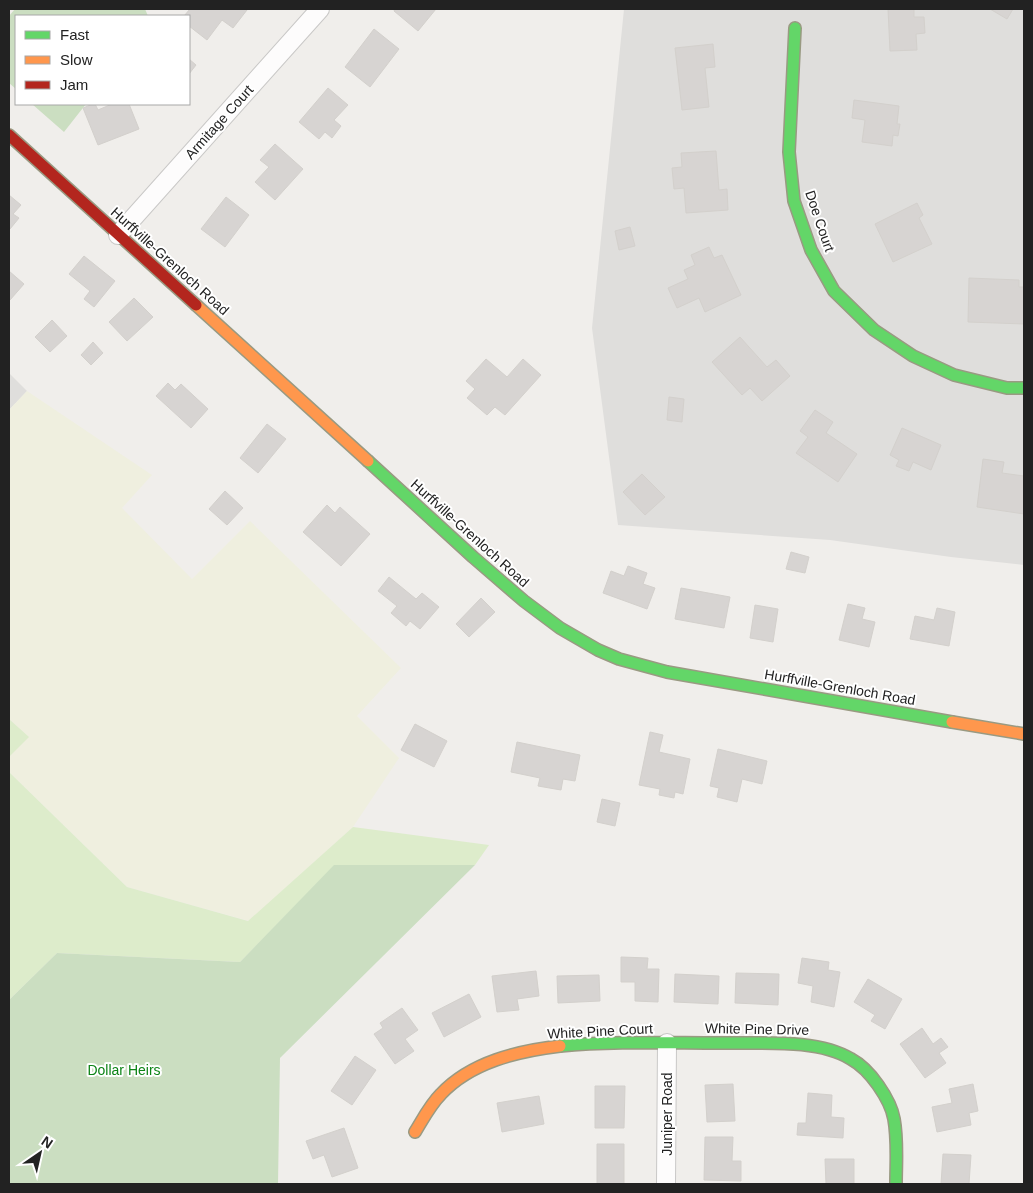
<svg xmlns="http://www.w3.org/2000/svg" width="1033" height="1193" viewBox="0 0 1033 1193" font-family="Arial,sans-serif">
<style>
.residential{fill:#dfdedc}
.farmland{fill:#efefdf}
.grass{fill:#ddeccb}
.forest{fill:#cbdec1}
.building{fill:#d7d4d2;stroke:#d3d0cc}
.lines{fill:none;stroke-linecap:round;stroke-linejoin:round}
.street-casing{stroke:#c9c8c7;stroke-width:20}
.fast-casing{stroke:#999a82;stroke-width:14}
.slow-casing{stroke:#999a82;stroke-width:14}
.jam-casing{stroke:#999a82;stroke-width:14}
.street{stroke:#fdfcfc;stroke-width:18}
.fast{stroke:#63d668;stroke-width:11}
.slow{stroke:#ff974d;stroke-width:11}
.jam{stroke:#b3261e;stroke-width:11}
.labels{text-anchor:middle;stroke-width:4;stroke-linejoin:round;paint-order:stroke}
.street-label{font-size:14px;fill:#222;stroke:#fff}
.park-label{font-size:14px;fill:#0c8416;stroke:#fff}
</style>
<rect width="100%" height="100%" fill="#f0eeeb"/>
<path class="residential" d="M624 9H1024V565L951 557 830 540 618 525 592 328Z
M9 373 27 391 9 410Z"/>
<path class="farmland" d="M27 391 152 475 122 508 192 579 250 521 401 668 357 716 399 758 353 827 249 921 127 887 9 772V757L28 737 9 719V410Z"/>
<path class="grass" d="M9 719 29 737 9 757Z
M9 772 127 887 248 921 353 827 489 845 475 865 334 866 240 962 57 953 9 1000Z"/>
<path class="forest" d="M15 9H145L148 16H16V89L9 83V16Z
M32 104H86L64 132Z
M334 865H475L280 1058 278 1184H9V1000L57 953 240 962Z"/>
<path class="building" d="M190 9H246L247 10 233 28 222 20 207 40 189 26V16H184Z
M395 9H436L418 31 394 11Z
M888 9H914V17H924L925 33 916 34 917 50 890 51Z
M990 9H1013L1007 19Z
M374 29 399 49 370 87 345 67Z
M713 44 715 67 705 68 709 107 682 110 675 48Z
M189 59 196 65 189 74Z
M328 88 348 105 334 120 341 126 332 138 325 132 319 139 299 122Z
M854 100 899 106 897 124H900L898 136 893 135 892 146 862 142 865 120 852 118Z
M93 104H95L98 110 112 104H129L139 129 98 145 83 108Z
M275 144 303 169 275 200 255 182 269 167 260 160Z
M716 151 719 190 727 189 728 210 686 213 684 188 674 189 672 168 682 167 681 153Z
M9 195 21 205 13 214 19 218 10 229 9 228Z
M226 197 249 215 225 247 201 229Z
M917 203 923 215 919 218 932 244 893 262 875 224Z
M630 227 635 246 619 250 615 231Z
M709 247 714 258 722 255 741 295 705 312 699 298 677 308 668 288 688 279 684 270 695 265 691 255Z
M84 256 115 281 94 307 84 299 90 291 69 274Z
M9 271 24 284 10 300 9 299Z
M969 278 1019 280V287H1024V324L968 322Z
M134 298 153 317 127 341 109 322Z
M52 320 67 336 50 352 35 337Z
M740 337 767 367 776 360 790 376 762 401 750 388 742 395 712 362Z
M93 342 103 353 91 365 81 355Z
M486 359 507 377 523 359 541 375 505 415 495 407 487 415 467 398 475 389 466 381Z
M168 383 175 390 181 384 208 409 191 428 156 396Z
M669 397 684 399 682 422 667 420Z
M815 410 833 422 826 433 857 454 838 482 796 453 808 437 800 431Z
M267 424 286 439 258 473 240 458Z
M902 428 941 445 931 470 913 462 909 471 896 466 899 460 890 455Z
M983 459 1004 462 1002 473 1024 476V514L977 507Z
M642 474 665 497 645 515 623 492Z
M225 491 243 508 227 525 209 509Z
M327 505 335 513 340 507 370 534 341 566 303 532Z
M791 552 809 557 805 573 786 569Z
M628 566 647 573 643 584 655 588 647 609 603 593 611 571 624 576Z
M389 577 416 599 422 593 439 607 420 629 410 621 406 626 391 613 397 606 378 591Z
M681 588 730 597 724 628 675 619Z
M481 598 495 612 469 637 456 624Z
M848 604 865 608 862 619 875 622 869 647 839 640Z
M755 605 778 609 773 642 750 638Z
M937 608 955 612 949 646 910 639 915 616 934 620Z
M415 724 447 741 434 767 401 750Z
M650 732 663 735 659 752 690 759 683 794 675 792 674 798 659 795 660 789 639 785Z
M517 742 580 755 575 781 563 779 561 790 538 786 540 778 511 772Z
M718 749 767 761 762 784 742 779 737 802 717 797 719 788 710 786Z
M602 799 620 803 615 826 597 822Z
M621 957 648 958 647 969H659L658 1002 635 1001V982H621Z
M802 958 829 962 828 970 840 972 834 1007 811 1002 813 986 798 983Z
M536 971 539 996 517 999 519 1010 497 1012 492 976Z
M736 973 779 974 778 1005 735 1003Z
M675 974 719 976 718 1004 674 1002Z
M599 975 600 1001 558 1003 557 976Z
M868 979 902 999 885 1029 871 1021 875 1015 854 1002Z
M469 994 481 1017 444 1037 432 1013Z
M402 1008 418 1030 405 1039 414 1051 395 1064 374 1034 383 1028 380 1023Z
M922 1028 933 1044 941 1038 948 1047 939 1053 946 1063 925 1078 900 1044Z
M355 1056 376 1070 352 1105 331 1091Z
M733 1084 735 1121 707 1122 705 1085Z
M973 1084 978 1111 969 1113 971 1125 937 1132 932 1107 952 1103 949 1089Z
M595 1086H625L624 1128H595Z
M808 1093 832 1095 831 1117 844 1118 843 1138 797 1135 798 1123H806Z
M539 1096 544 1124 502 1132 497 1103Z
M344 1128 358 1168 332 1177 324 1155 313 1159 306 1141Z
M705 1137H733L732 1161H741V1181L704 1180Z
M597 1144H624V1184H597Z
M943 1154 971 1155 969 1184H941Z
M825 1159H854V1184H826Z"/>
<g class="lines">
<g class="street-casing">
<path id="street" d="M118 235 320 9
M666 1184 667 1043"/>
</g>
<g class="fast-casing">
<path id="fast" d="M795 28 789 152 794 201 811 250 834 291 874 330 913 356 954 375 1007 388H1024
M368 461 473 557 524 601 560 628 598 650 619 659 667 672 952 722
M560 1046C613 1041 667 1043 720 1043 759 1044 817 1038 851 1059 862 1065 871 1075 878 1085 885 1095 892 1107 894 1119 898 1141 896 1163 896 1184"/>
</g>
<g class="slow-casing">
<path id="slow" d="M196 305 368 461
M952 722 1024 734
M415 1132C423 1119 430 1105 441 1094 471 1062 518 1051 560 1046"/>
</g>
<g class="jam-casing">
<path id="jam" d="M9 135 196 305"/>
</g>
<use href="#street" class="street"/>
<use href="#fast" class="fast"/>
<use href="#slow" class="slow"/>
<use href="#jam" class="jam"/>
</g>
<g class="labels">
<g class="street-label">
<text transform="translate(219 122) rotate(-48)" y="5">Armitage Court</text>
<text transform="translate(820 221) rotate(71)" y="5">Doe Court</text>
<text transform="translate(170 261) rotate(42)" y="5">Hurffville-Grenloch Road</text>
<text transform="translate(470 533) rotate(42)" y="5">Hurffville-Grenloch Road</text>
<text transform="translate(840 687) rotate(10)" y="5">Hurffville-Grenloch Road</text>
<text transform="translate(757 1029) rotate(1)" y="5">White Pine Drive</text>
<text transform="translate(600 1031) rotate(-3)" y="5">White Pine Court</text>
<text transform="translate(667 1114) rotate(-90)" y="5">Juniper Road</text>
</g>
<g class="park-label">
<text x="124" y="1075">Dollar Heirs</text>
</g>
</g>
<rect width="1033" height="1193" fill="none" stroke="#222222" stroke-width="20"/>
<rect x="15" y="15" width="175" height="90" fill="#ffffff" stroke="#a7a7a7"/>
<rect x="25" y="31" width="25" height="8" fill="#63d668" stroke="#a7a7a7"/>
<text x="60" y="40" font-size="15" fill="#222222">Fast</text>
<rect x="25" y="56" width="25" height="8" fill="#ff974d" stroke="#a7a7a7"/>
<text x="60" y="65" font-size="15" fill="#222222">Slow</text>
<rect x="25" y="81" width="25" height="8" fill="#b3261e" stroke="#a7a7a7"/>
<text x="60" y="90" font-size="15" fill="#222222">Jam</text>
<g transform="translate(40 1153) rotate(34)" stroke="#ffffff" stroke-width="4" paint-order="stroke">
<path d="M0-4L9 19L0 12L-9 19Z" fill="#222222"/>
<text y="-8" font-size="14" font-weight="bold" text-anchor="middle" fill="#222222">N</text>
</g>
</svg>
